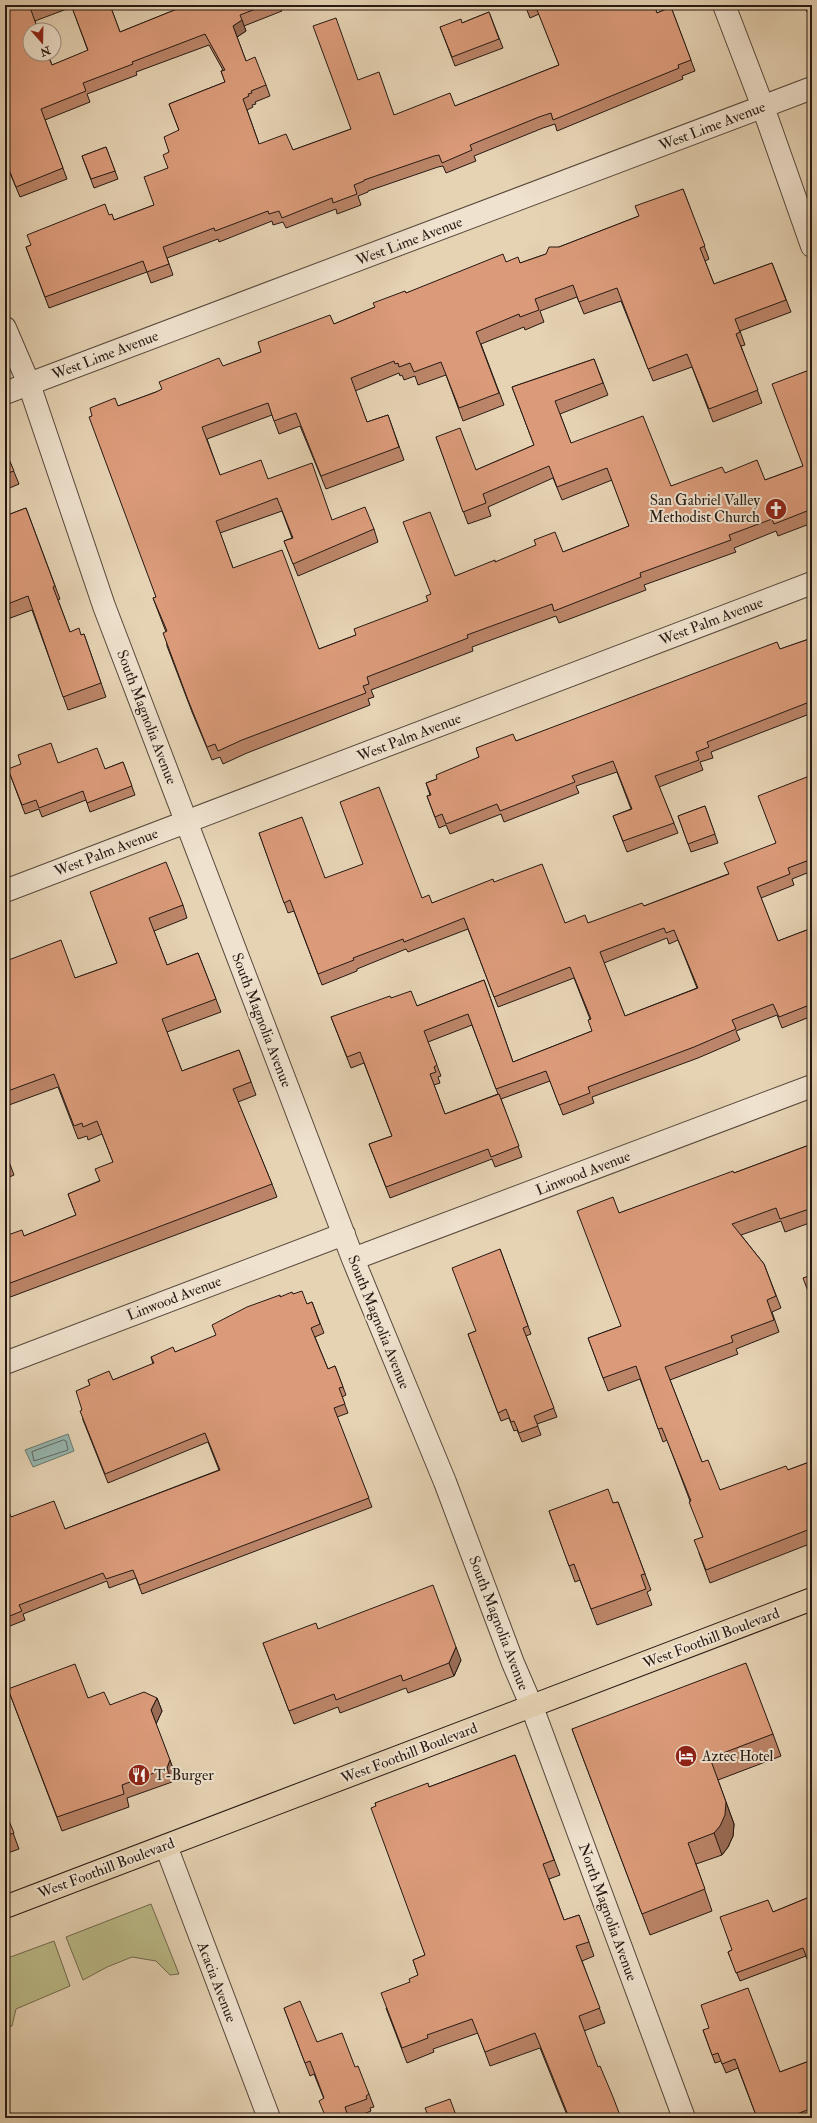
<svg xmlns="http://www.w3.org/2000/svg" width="817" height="2123" viewBox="0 0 817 2123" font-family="'IM FELL Double Pica',serif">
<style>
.green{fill:#bbbb89;stroke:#706a4e}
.water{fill:#96b7b0;stroke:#697871}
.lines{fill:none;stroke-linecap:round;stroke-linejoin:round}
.shore{stroke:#5e6862;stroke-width:1}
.minor-casing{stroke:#56483b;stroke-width:24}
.major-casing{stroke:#261913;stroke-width:24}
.minor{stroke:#efe2ce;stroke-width:22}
.major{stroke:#e6d3b4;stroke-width:22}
.wall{fill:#bc8569;stroke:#261913;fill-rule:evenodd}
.shaded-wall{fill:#996c55;stroke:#261913}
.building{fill:#db9b7a;stroke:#261913;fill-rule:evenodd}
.labels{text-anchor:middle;stroke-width:4;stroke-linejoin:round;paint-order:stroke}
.street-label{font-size:15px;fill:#261913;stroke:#efe2ce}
.poi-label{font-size:15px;fill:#261913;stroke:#efe2ce;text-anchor:start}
</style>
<rect width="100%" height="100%" fill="#e6d3b4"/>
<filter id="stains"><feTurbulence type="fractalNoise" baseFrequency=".005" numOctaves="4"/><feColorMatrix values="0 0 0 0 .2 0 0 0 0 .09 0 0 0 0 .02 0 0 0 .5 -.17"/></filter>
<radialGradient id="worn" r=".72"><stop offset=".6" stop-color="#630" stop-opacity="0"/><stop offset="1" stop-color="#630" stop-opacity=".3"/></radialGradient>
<path class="green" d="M151 1904 179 1974 170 1975 156 1961 132 1957 107 1967 83 1980 66 1937Z
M54 1941 70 1986 16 2009 12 2026 5 2028V1959Z"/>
<path class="water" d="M68 1434 74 1451 33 1467 25 1450Z"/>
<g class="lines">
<path class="shore" d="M64 1440 66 1441 68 1450 34 1461 32 1452Z"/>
<g class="minor-casing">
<path id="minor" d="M724 5 763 107 812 246
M5 328 29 384 104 606 353 1259 445 1482 513 1663 532 1707 684 2118
M5 393 812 88
M5 891 812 583
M353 1259 812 1086
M5 1363 344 1234
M166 1846 269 2118"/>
</g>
<g class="major-casing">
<path id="major" d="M5 1907 812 1599"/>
</g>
<use href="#minor" class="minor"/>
<use href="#major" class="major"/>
</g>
<path class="wall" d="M5 5H110L120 32 182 7 181 5H279L282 11 244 26 246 31 237 37 246 61 266 85 270 96 255 102 256 104 252 105 253 107 247 110 259 144 293 150 351 129 358 80 394 115 455 106 559 65 539 14 530 18 525 5H654L657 13 671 7 695 71 682 76 683 79 557 131 555 124 543 128 474 156 476 161 446 173 443 166 438 167 368 191V192L358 196 361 205 337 214 336 209 286 228 283 222 273 225 272 221 219 242 218 239 167 258 173 275 151 283 147 272 49 308 26 247 109 215 114 220 154 205 168 168 169 152 179 130 169 104 225 82 221 71 223 70 209 45 136 72 137 75 87 94 90 102 45 120 67 179 20 197 10 173 5 175ZM72 7 88 51 52 65 35 21Z
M336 5H346L337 9Z
M805 5H812V10L807 12Z
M489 12 503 48 455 66 440 27 462 23Z
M106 147 118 179 94 188 82 156Z
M683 189 709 259 705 261 714 284 772 263 791 312 740 331 745 345 741 346 762 403 713 422 692 367 653 381 621 301 584 314 577 297 540 311 544 322 525 330 524 327 481 344 504 405 463 421 446 375 418 385 415 376 404 380 402 375 400 376 399 373 355 391 367 422 388 415 404 460 326 489 300 426 279 434 272 415 207 439 220 475 268 479 332 520 374 529 378 542 298 576 284 541 292 538 282 511 220 533 233 568 319 649 356 635 428 601 431 594 455 576 495 562 563 552 629 526 612 480 562 500 553 478 488 507 491 516 468 524 436 437 476 470 534 445 512 387 594 359 608 395 560 414 571 443 671 486 725 473 765 480 803 466 812 369V523L778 536 776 531 734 548 736 552 644 585 646 590 559 623 556 616 472 647 473 651 371 690 374 697 368 699 370 705 247 753 223 764 220 757 212 760 192 712 167 646 166 632 153 598 156 597 118 406 156 392 334 324 375 307 406 293 506 262 520 263 546 254 559 247 639 216Z
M5 450 19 484 5 490Z
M26 508 60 599 58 600 70 632 81 635 84 634 106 697 68 710 32 610 5 620V516Z
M812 638V713L711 752 713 758 700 762 703 770 659 787 678 833 627 852 613 816 631 809 617 772 576 786 579 793 504 822 501 814 450 834 446 825 439 828 427 796 430 795 426 783 437 779 479 757 516 741Z
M123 762 135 795 90 812 86 800 42 817 39 809 25 814 8 769 58 763 105 769Z
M812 775V871L792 879 794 885 761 898 778 941 812 928V1016L782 1028 777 1015 736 1031 740 1040 698 1058 592 1097 594 1103 563 1115 550 1081 501 1099 522 1157 495 1167 492 1159 390 1198 369 1144 392 1136 364 1063 351 1068 331 1017 391 998 417 1006 484 980 513 1062 592 1031 590 1019 574 978 498 1007 468 929 408 952 406 949 357 969V971L322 985 294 911 288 913 259 833 325 878 422 898 432 903 494 882 565 923H588L644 906 728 874 776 843ZM667 938 669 944 678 940 697 988 625 1016 604 963ZM472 1025 498 1094 445 1114 434 1085 440 1083 438 1077 441 1076 428 1042Z
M705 806 718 843 691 852 678 816Z
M95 905H183L187 918 154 931 167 965 198 953 221 1012 167 1032 182 1071 239 1050 256 1095 238 1102 272 1184 277 1197 5 1299V1236H24L76 1215 68 1194 99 1181 113 1162 102 1134 88 1140 87 1136 78 1139 58 1087 9 1105V1107L5 1108V958L6 961 75 978 117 963Z
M812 1144V1222L785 1232 781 1221 741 1235 764 1264 781 1308 772 1312 779 1332 736 1349 738 1354 670 1380 702 1462 720 1490 788 1470 812 1461V1543L710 1583 699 1553 703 1537 690 1501 667 1440 663 1442 640 1379 608 1391 588 1338 621 1326 619 1213 734 1173Z
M5 1151 14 1175 5 1179Z
M500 1249 531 1334 526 1336 557 1417 537 1424 541 1435 522 1442 517 1430 514 1431 509 1418 501 1421 468 1334 476 1331Z
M293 1294 307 1304 312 1302 324 1333 315 1337 328 1369 335 1366 346 1395 342 1397 348 1413 337 1417 372 1507 142 1594 136 1578 109 1588 107 1581 23 1614 25 1620 5 1628V1510L11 1517 65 1529 219 1470 208 1442 108 1483 83 1420 82 1410 90 1385 88 1380H113L153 1364 151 1357 175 1352 216 1336 280 1297Z
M618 1502 651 1590 647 1592 652 1605 597 1625 580 1580 575 1582 549 1511 613 1503Z
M318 1629 461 1660 454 1676 408 1693 406 1688 340 1713 338 1707 294 1724 263 1643Z
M8 1689 88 1698 110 1705 157 1698 162 1711 156 1724 175 1774 172 1782 127 1798 129 1807 62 1831Z
M572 1729 773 1734 781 1756 718 1780 734 1824 733 1836 728 1847 722 1855 696 1864 712 1911 650 1935Z
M515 1755 560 1875 549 1879 564 1920 579 1915 594 1956 582 1961 605 2023 584 2031 567 2115 540 2048 490 2066 478 2033 433 2049 434 2052 407 2063 386 2008 410 1982 418 1975 413 1960 425 1955 375 1803 429 1787Z
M5 1811 19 1849 5 1854Z
M812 1896 806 1956 740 1981 728 1952 732 1950 773 1912Z
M284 2008 317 2042 355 2067 369 2094 374 2107 370 2108 371 2111 354 2118H326L324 2099 314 2074 310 2076Z
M703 2030 780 2072 812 2060V2118H757L738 2068 726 2073 721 2061 715 2063Z
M5 2099 11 2115 5 2118Z"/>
<path class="shaded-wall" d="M242 20 246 31 237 37 233 26Z
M456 1647 461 1660 454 1676 449 1663Z
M157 1698 162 1711 156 1724 151 1710Z
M170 1760 175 1774 172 1782 167 1768Z
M726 1802 734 1824 733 1836 728 1847 722 1855 714 1833Z"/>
<path class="building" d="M5 5H45L31 10 38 30H30V54H47L52 65 88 50 71 5H110L120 32 182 7 181 5H266L240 15 242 20 233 26 246 61 255 57 266 85 251 91 252 93 248 94 249 96 243 99 259 144 286 134 293 150 351 129 313 26 336 18 358 80 379 72 394 115 450 93 455 106 559 65 535 5H654L657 13 671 7 691 60 678 65 679 68 553 120 551 113 539 117 470 145 472 150 442 163 439 155 434 156 364 180V181L354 185 357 194 333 203 332 198 282 218 279 211 269 214 268 211 215 231 214 228 163 247 169 264 147 272 143 261 45 297 26 247 31 245 27 235 105 204 109 215 112 214 114 220 154 205 144 177 168 168 163 155 169 152 164 137 179 130 169 104 225 82 221 71 225 70 205 34 132 62 133 64 83 83 86 91 41 109 63 168 16 187 6 162H5Z
M525 5H531L526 7Z
M489 12 499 39 452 57 440 27 461 19 462 23Z
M106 147 115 171 91 179 82 156Z
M683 189 705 246 700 248 714 284 772 263 786 300 735 319 740 332 736 334 758 390 709 409 687 354 648 369 617 288 579 302 573 285 535 299 539 310 520 317 519 314 476 332 499 393 459 408 441 362 414 372 410 363 399 367 398 363 395 364 394 361 351 378 367 422 388 415 399 447 321 476 296 413 274 421 268 403 202 427 220 475 261 460 268 479 312 463 332 520 365 507 374 529 293 564 284 541 293 538 277 498 216 521 233 568 282 550 319 649 356 635 354 629 428 601 426 596 431 594 403 522 430 512 455 576 495 560V562L536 545 534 540 555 532 563 552 629 526 607 468 557 487 549 466 483 494 486 503 463 512 436 437 460 428 476 470 534 445 512 387 594 359 603 383 555 401 571 443 643 416 671 486 722 467 725 473 757 460 765 480 803 466 772 384 812 369V509L774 524 772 519 729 535 731 540 640 573 641 577 554 611 552 604 467 635 468 638 367 677 369 684 363 686 366 693 242 740 218 751 215 744 207 747 188 700 163 633 167 631 153 598 156 597 89 417 92 416 90 408 115 398 118 406 156 392 162 389 159 382 197 367 219 358 223 366 261 352 258 342 330 315 334 324 375 307 373 303 405 291 406 293 503 254 506 262 518 257 520 263 546 254 549 247H559L639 216 635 206Z
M5 450 14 471 5 474Z
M26 508 55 586 53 587 70 632 79 628 81 635 84 634 101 683 63 697 28 596 5 605V516Z
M812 638V701L707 742 709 747 696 752 699 760 655 776 674 823 623 841 613 816 632 809 613 761 572 776 575 782 500 811 497 804 446 824 442 814 435 817 427 796 431 795 426 783 437 779 436 775 479 757 476 748 513 734 516 741 777 642 780 649Z
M51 743 58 763 97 748 105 769 123 762 132 786 87 803 83 791 39 808 36 800 22 805 8 769 21 764 18 755Z
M812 775V859L788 868 790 874 757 887 778 941 812 928V1004L779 1017 773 1004 732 1020 736 1029 694 1047 588 1087 590 1093 559 1105 546 1071 496 1089 468 1014 424 1031 437 1065 434 1067 436 1072 430 1074 445 1114 499 1094 519 1146 491 1157 488 1149 386 1187 369 1144 392 1136 360 1052 347 1057 331 1017 390 996 391 998 411 991 417 1006 484 980 513 1062 592 1031 588 1020 591 1019 570 967 494 997 464 918 404 942 403 939 353 958 354 960 318 974 290 900 284 903 259 833 302 817 325 878 363 864 340 802 379 787 422 898 429 895 432 903 493 879 494 882 542 864 565 923 585 915 588 923 642 903 644 906 729 874 724 863 776 843 758 796ZM664 928 666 933 674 930 698 988 625 1016 600 952Z
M705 806 715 834 688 844 678 816Z
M166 862 183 905 149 918 167 965 198 953 216 999 162 1019 182 1071 239 1050 251 1082 233 1089 272 1184 5 1285V1236L22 1230 24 1236 76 1215 68 1194 100 1181 95 1169 113 1162 97 1121 83 1127 82 1123 74 1126 54 1074 5 1092V958L6 961 61 940 75 978 117 963 90 892Z
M812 1144V1208L780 1219 776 1208 732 1224 764 1264 776 1296 767 1300 774 1320 731 1336 733 1342 665 1367 702 1462 708 1460 720 1490 786 1466 788 1470 812 1461V1519L807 1521 810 1529 706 1570 694 1540 703 1537 689 1502 691 1501 662 1428 658 1429 636 1366 603 1378 588 1338 621 1326 577 1211 613 1197 619 1213 733 1171 734 1173Z
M5 1151 9 1162 5 1164Z
M500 1249 528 1326 523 1328 554 1408 534 1416 538 1426 519 1433 514 1421 511 1422 506 1409 498 1413 468 1334 476 1331 452 1268Z
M812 1275V1302L803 1278Z
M302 1291 307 1304 312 1302 320 1324 311 1328 328 1369 335 1366 343 1387 339 1388 345 1404 334 1408 369 1498 139 1585 133 1570 106 1579 103 1573 19 1605 22 1611 5 1618V1510L8 1509 11 1517 54 1501 65 1529 220 1470 205 1433 105 1474 80 1411 82 1410 76 1391 90 1385 88 1380 109 1371 113 1380 154 1363 151 1357 173 1347 175 1352 216 1335 212 1325 247 1307 280 1295V1297L292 1292 293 1294Z
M608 1489 613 1503 618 1502 645 1574 641 1575 646 1589 591 1609 574 1564 569 1566 549 1511Z
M433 1585 456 1647 449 1663 403 1681 401 1675 336 1700 334 1694 289 1711 263 1643 316 1623 318 1629Z
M746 1663 773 1734 710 1758 726 1802 725 1815 720 1826 714 1833 688 1843 705 1889 642 1914 572 1729Z
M75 1664 88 1698 104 1692 110 1705 144 1692 157 1698 151 1710 170 1760 167 1768 122 1785 124 1794 57 1817 8 1689Z
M515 1755 554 1860 543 1864 564 1920 579 1915 589 1942 576 1946 600 2008 579 2016 598 2067 600 2066 613 2097 621 2118H560L568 2115 535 2033 485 2052 472 2019 427 2035 428 2038 402 2048 381 1993 410 1982 409 1979 418 1975 413 1960 425 1955 371 1808 376 1806 375 1803 428 1783 429 1787Z
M5 1811 14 1833 5 1836Z
M812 1896V1972L803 1948 736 1973 728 1952 732 1950 720 1917 768 1900 773 1912Z
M748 1988 780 2072 812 2060V2108L787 2118H757L735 2059 722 2064 718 2053 712 2055 703 2030 709 2028 701 2005Z
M300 2001 317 2042 342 2033 355 2067 358 2066 369 2094 366 2096 367 2099 345 2107 348 2117 345 2118H326L319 2101 324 2098 310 2061 305 2063 284 2008Z
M450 2099 457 2118H429L425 2108Z
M5 2109 9 2118H5Z"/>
<defs>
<g id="church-disc" transform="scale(1.15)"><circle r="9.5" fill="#8f2418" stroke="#efe2ce"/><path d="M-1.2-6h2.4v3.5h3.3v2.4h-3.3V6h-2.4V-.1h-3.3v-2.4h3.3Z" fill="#fff"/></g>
<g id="hotel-disc" transform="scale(1.15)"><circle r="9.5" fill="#8f2418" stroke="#efe2ce"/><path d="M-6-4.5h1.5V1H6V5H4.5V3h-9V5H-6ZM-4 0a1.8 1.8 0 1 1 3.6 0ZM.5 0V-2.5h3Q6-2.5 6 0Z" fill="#fff"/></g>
<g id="restaurant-disc" transform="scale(1.15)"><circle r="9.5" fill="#8f2418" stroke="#efe2ce"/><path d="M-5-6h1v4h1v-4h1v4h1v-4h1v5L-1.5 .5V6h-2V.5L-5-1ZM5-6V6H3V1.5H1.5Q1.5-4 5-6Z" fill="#fff"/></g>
</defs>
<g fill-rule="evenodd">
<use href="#church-disc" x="776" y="509"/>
<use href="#hotel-disc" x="686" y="1756"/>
<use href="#restaurant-disc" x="139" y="1775"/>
</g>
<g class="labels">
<g class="street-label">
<text transform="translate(712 126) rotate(-21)" y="5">West Lime Avenue</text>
<text transform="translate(409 241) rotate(-21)" y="5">West Lime Avenue</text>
<text transform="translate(105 355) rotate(-21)" y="5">West Lime Avenue</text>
<text transform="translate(711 621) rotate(-21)" y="5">West Palm Avenue</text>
<text transform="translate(147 717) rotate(69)" y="5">South Magnolia Avenue</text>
<text transform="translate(409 737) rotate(-21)" y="5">West Palm Avenue</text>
<text transform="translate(106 852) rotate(-21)" y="5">West Palm Avenue</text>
<text transform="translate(262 1020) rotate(69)" y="5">South Magnolia Avenue</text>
<text transform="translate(583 1173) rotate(-21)" y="5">Linwood Avenue</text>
<text transform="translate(174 1298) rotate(-21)" y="5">Linwood Avenue</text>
<text transform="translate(379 1322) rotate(68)" y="5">South Magnolia Avenue</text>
<text transform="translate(499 1623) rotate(69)" y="5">South Magnolia Avenue</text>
<text transform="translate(711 1638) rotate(-21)" y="5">West Foothill Boulevard</text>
<text transform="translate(409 1753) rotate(-21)" y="5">West Foothill Boulevard</text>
<text transform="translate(106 1868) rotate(-21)" y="5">West Foothill Boulevard</text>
<text transform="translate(608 1912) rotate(70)" y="5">North Magnolia Avenue</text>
<text transform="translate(217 1982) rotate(69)" y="5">Acacia Avenue</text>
</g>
<g class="poi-label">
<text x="760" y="505" text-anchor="end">San Gabriel Valley<tspan x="760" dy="17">Methodist Church</tspan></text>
<text x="702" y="1761">Aztec Hotel</text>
<text x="154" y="1780">T-Burger</text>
</g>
</g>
<rect width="817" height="2123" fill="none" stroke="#e6d3b4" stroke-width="20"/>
<rect x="6" y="6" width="805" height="2111" fill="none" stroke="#261913" stroke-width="2"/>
<rect x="10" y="10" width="797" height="2103" fill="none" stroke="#261913"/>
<g transform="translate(42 42) rotate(160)"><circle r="19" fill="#efe2ce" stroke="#9f9283"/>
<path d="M0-3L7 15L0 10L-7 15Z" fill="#8f2418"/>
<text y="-6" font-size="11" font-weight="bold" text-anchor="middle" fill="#261913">N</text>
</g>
<rect width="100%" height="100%" filter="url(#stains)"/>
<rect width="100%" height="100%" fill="url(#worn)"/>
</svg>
